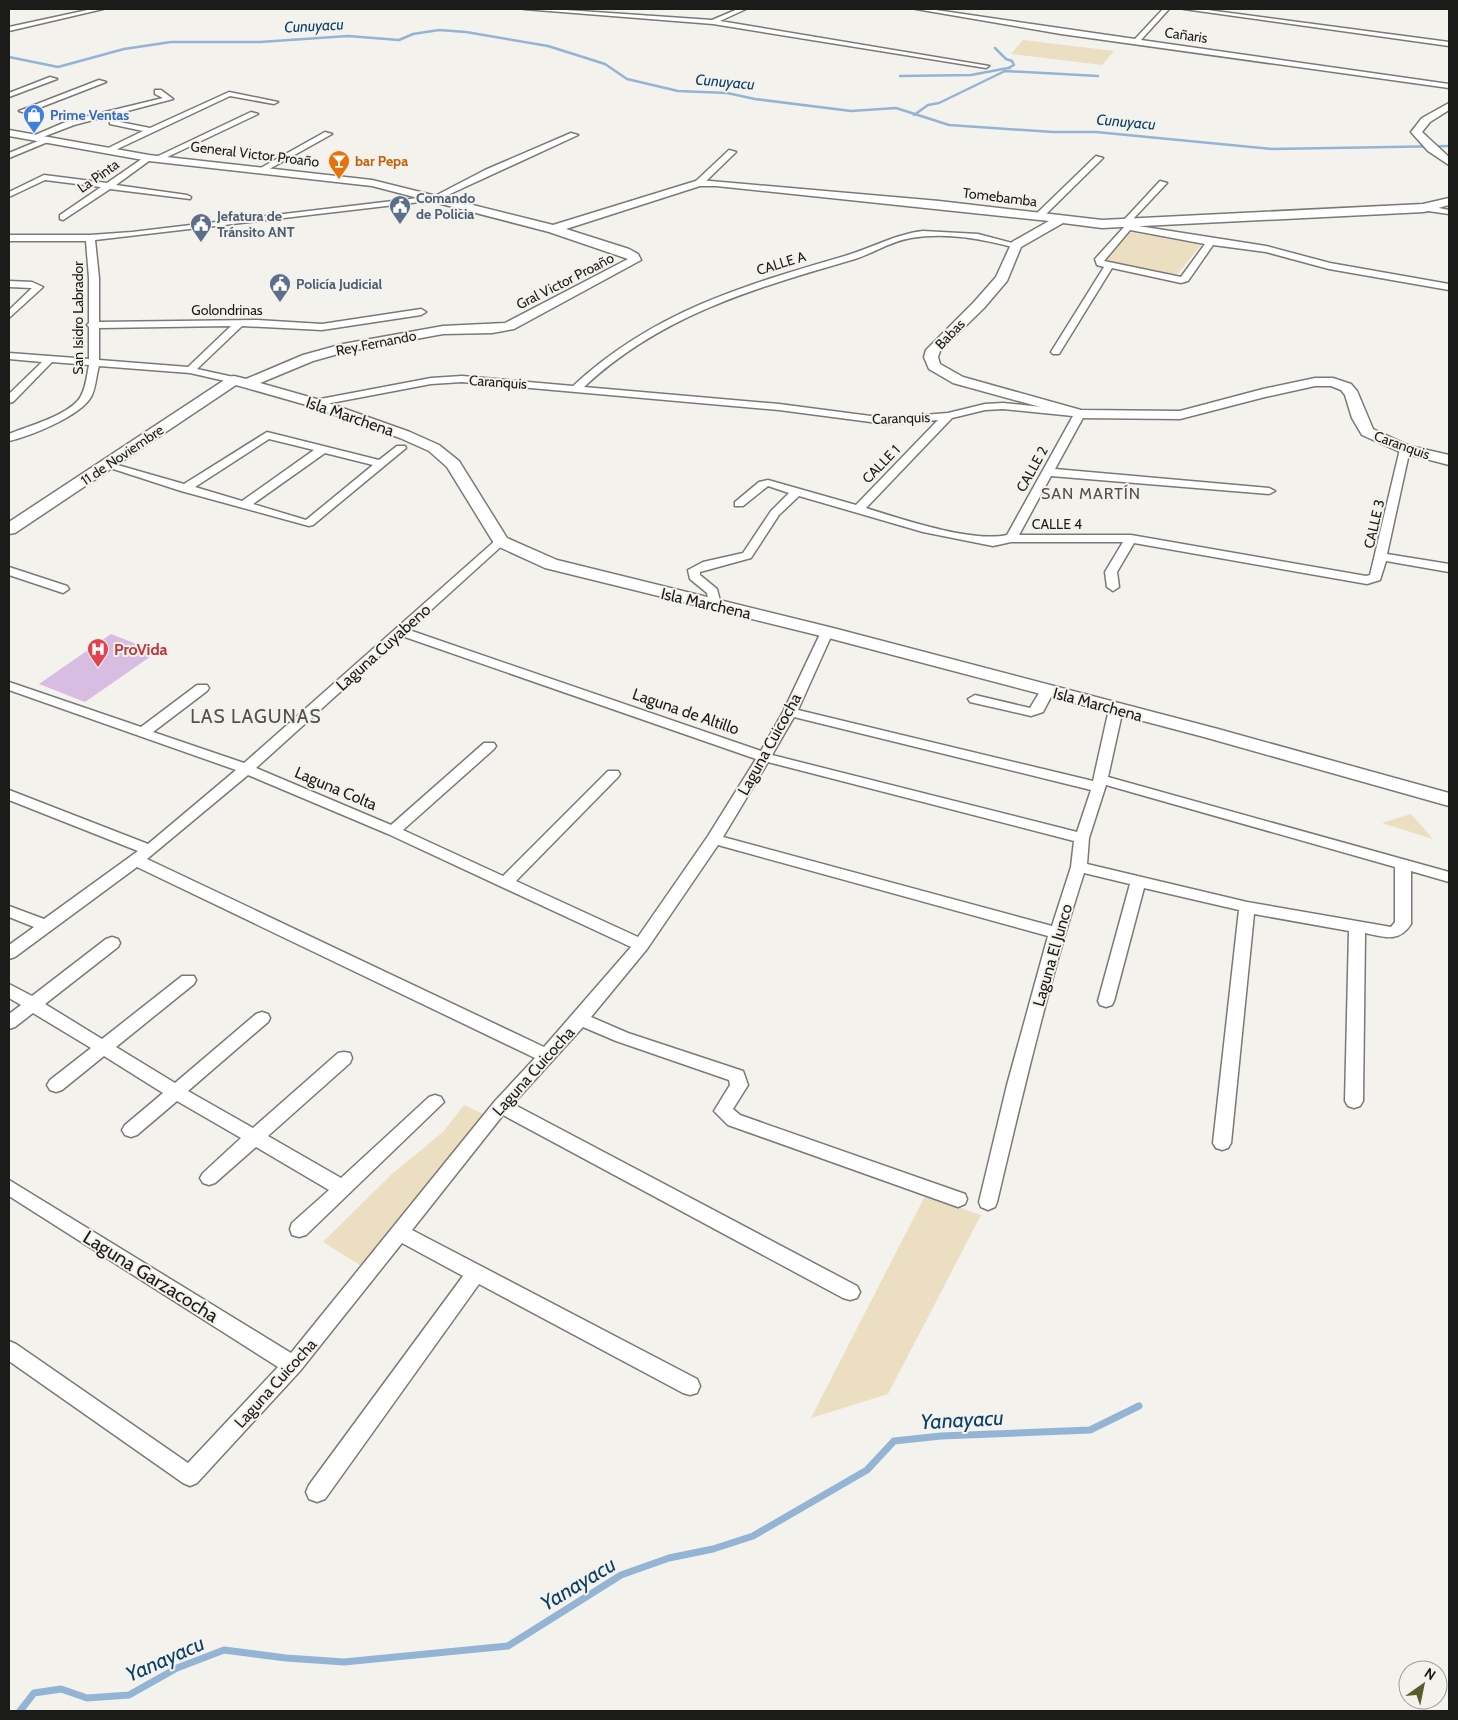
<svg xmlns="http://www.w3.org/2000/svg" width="1458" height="1720" viewBox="0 0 1458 1720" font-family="Cabin,sans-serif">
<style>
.green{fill:#ebdec1}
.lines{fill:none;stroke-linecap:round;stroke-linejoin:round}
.stream-far1{stroke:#93b4d4;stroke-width:2.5}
.stream{stroke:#93b4d4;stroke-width:7}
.building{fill:#d8bde2}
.street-casing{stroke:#7b7975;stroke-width:3}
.secondary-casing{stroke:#7b7975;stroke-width:3}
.street{fill:#fff;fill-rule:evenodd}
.secondary{fill:#fff;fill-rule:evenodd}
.labels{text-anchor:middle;stroke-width:4;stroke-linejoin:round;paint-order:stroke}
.far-street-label{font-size:14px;fill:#1b1b19;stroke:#f4f2ed}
.far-shop-label{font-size:14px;font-weight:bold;fill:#366cbe;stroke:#f4f2ed;text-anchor:start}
.far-food-label{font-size:14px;font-weight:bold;fill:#c56008;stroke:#f4f2ed;text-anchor:start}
.far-service-label{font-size:14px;font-weight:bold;fill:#4e5e75;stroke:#f4f2ed;text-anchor:start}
.far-water-label{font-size:15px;font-style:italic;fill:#0a3f69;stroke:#f4f2ed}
.street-label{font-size:16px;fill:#1b1b19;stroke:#f4f2ed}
.far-quarter-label{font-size:16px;letter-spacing:1px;fill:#52514d;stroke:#f4f2ed}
.health-label{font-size:16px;font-weight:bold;fill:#be3a42;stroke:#f4f2ed;text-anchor:start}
.quarter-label{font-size:19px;letter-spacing:1px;fill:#52514d;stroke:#f4f2ed}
.near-street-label{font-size:19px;fill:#1b1b19;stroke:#f4f2ed}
.near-water-label{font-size:21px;font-style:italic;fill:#0a3f69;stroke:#f4f2ed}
</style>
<rect width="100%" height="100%" fill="#f4f2ed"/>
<path class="green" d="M1023 40 1114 51 1102 65 1011 54Z
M1123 231 1201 245 1175 277 1100 262Z
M1411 814 1433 839 1382 823Z
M464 1105 500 1122 368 1270 323 1242 392 1174 443 1132Z
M925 1196 981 1215 888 1394 811 1418Z"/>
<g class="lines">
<path class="stream-far1" d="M995 48 1006 59 1012 61 1014 65 1008 68H1010
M9 57 58 67 124 49 171 42H260L348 36 399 40 413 34 439 30 466 32 548 46 605 64 627 79 678 91 727 93 755 99 851 111 896 108 949 125 1053 132H1096L1272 149 1449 146
M900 76 971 75 1008 68
M914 115 928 105 939 103 1005 71 1098 76"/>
<path class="stream" d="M20 1711 34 1693 61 1689 87 1698 129 1695 177 1668 224 1650 286 1658 344 1662 508 1646 621 1575 669 1558 713 1549 753 1536 867 1470 894 1441 941 1436 1090 1430 1139 1406"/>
</g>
<path class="building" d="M111 634 157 652 85 702 39 684Z"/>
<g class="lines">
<g class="street-casing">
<path id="street" d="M92 9H103L9 31V27Z
M524 9H551L712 20 738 9H746L720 21 989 66 986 68 713 24Z
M916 9H929L1135 39 1163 9H1169L1141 40 1449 84V88L1061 34Z
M1184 9H1200L1449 42V46Z
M50 77 57 79 9 97V93Z
M99 80 106 82 26 113 19 111Z
M155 90H161L173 99 74 125 35 140 28 138 68 121 163 98 155 94Z
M229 92 278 102 274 104 230 96 109 153 102 151 143 131 110 124V120L150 128Z
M251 112 258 114 161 160 154 158Z
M325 132 332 134 264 172 257 170Z
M571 133 578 135 437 200 95 240 99 278V322L257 320 322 324 421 309 426 312 421 315 322 330 242 326 197 369 238 378V382L234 383 190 373 99 366C96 375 96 388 91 397 80 416 31 436 9 441V434C28 426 71 415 81 396 86 387 87 375 89 365L52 362 13 402 9 403V394L42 362 9 359V353L89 359V327L87 325 89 323V278L86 241H9V235H90L132 232 435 196 485 170ZM231 326 188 367 99 360V328Z
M43 139 50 141 9 158V153Z
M729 150 736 152 702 185H696V181Z
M146 156 153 158 116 185 187 195 191 197 190 199 110 189 63 220 60 219V215L101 187 45 180 9 197V192L44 175 107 183Z
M1096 156 1103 158 1041 219H1035V215Z
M1160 181 1167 183 1134 218 1132 225 1266 246 1330 263 1449 284V290L1329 269 1266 252 1213 245 1188 281 1181 283 1112 268 1059 354H1053L1051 352 1104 267 1097 265 1095 259 1124 227 1123 221ZM1130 230 1205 244 1181 277 1104 261Z
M1424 205 1449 210V214L1421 210 1420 208Z
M923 231 978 234 1020 245 1016 248C982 239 946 232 911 238 891 241 874 253 855 259 756 288 662 314 584 387L779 404 886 418 948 413 985 404 1003 403 1080 411 1085 414 1055 469 1269 488 1275 491 1269 494 1051 476 1019 535H1131L1366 576 1370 575 1400 449 1405 446 1410 449 1387 554 1449 564V572L1386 561 1380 580 1367 584 1134 543 1117 572 1119 587 1113 591 1107 587 1105 572 1123 542H1011L993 546 923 532 799 496 779 515 751 558 700 572V575L717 589 721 605 715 609 709 605 707 593 690 579 688 570 703 562 743 553 771 511 789 493 768 486 743 506H735V502L759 482 768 480 856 505 938 420 886 424 779 410 462 382 431 384 315 406 310 403 315 400 431 378 462 376 573 386C654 311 745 285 848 255 874 247 896 234 923 231ZM1003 409 1073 416 1007 535C972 543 901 519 866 508L952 418 985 410Z
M9 281 32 282 43 287 9 318V310L32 288 9 287Z
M267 432 379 460 397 446H405L406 448 313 525 309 526 181 491 101 465 107 462 184 484ZM269 439 314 450 242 501 195 487ZM325 453 373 465 306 520 253 504Z
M501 537 507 541 505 543 409 630 761 751 783 712 821 632 827 628 833 632 798 710 1093 781 1109 709 1116 705 1123 709 1108 777 1449 872V882L1411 871V924C1399 943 1384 937 1365 933L1363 1101 1360 1106 1354 1108 1348 1106 1345 1101 1349 931 1254 914 1231 1143 1228 1148 1222 1150 1216 1148 1213 1143 1239 910 1144 888 1114 1001 1112 1005 1106 1007 1100 1005 1098 1001 1130 884 1084 873C1049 981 1023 1092 997 1202L995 1207 988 1210 981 1207 979 1202 1007 1085 1048 936 718 845 647 949 591 1017 628 1033 743 1071 748 1085 733 1109 740 1115 965 1194 967 1199 965 1204 958 1207 728 1125 714 1111 730 1085 729 1080 616 1041 583 1027 513 1104 857 1286 860 1292 857 1298 850 1300 843 1298 503 1115 412 1230 697 1379 700 1386 697 1393 690 1395 683 1393 479 1284 325 1499 317 1502 309 1499 306 1492 309 1485 463 1276 402 1243 300 1371 197 1483 190 1486 183 1483 9 1361V1341L16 1344 188 1463 278 1367 9 1196V1180L291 1353 495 1101 535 1058 137 867 15 957 9 959V945L34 927 9 917V906L44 919 138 851 9 800V790L148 844 236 770 9 690V682L141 727 197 685H207L209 688 207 691 153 732 244 763 497 539ZM402 636 756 759 708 836 638 937 516 881 618 777 620 774 618 771H608L503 876 403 830 494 749 496 746 494 743H484L391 825 256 768ZM794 717 1091 790 1077 832 772 755ZM768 762 1074 841 1071 867 1052 926 723 837ZM248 775 388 834 631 947 544 1047 147 859ZM1106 785 1395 867V922L1391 927 1247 902 1087 864 1089 838Z
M9 567 67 586 69 589 63 593 9 575Z
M1047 687 1054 691 1043 712 1031 716 970 702 968 699 975 695 1030 708 1042 688Z
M112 937 118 939 120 943 118 947 45 1004 102 1039 182 976H194L196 980 194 984 116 1047 175 1083 256 1014 262 1012 268 1014 270 1018 268 1022 188 1091 253 1128 338 1053 344 1052 350 1053 352 1058 350 1063 268 1136 341 1178 429 1097 435 1095 441 1097 444 1102 306 1235 299 1237 292 1235 290 1229 292 1223 329 1190 256 1147 215 1183 209 1185 203 1183 200 1178 203 1173 241 1138 177 1101 137 1135 131 1137 125 1135 122 1130 125 1125 163 1093 104 1056 62 1090 56 1092 50 1090 47 1085 50 1080 91 1048 33 1013 15 1027 9 1029V1014L21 1005 9 998V984L32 996 106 939Z"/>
</g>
<g class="secondary-casing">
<path id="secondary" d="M1449 103V110L1430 122 1422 132 1449 157V165L1428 151 1411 132 1422 118Z
M9 130 149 155 372 180 553 225 699 180 939 201 1102 220 1423 204 1449 198V205L1424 212 1102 228 1063 223 1021 247 1007 281 984 308 940 351 938 357 940 364 963 377 1081 410 1180 411 1263 389 1315 378H1333L1351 384 1357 391 1373 429 1410 446 1449 455V465L1400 452 1362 435 1352 418 1345 395 1341 390 1331 386H1315L1265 397 1180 419 1080 418 953 383 929 369 924 357 926 350 974 302 996 277 1012 242 1049 221 716 186H700L566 229 629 249 638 254 641 260 514 329 492 333 443 334 345 352 313 361 260 383 320 400 410 432 439 445 459 461 507 538 557 560 833 628 1218 729 1449 793V806L1204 737 821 636 545 568 495 545 447 467 429 451 400 438 310 406 236 385 15 533 9 534V522L229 377 234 376 246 379 303 355 343 344 443 326 505 323 628 259 549 232 372 186 149 161 9 136Z"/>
</g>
<use href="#street" class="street"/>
<use href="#secondary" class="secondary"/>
</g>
<defs>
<g id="shop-pin" transform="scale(1.125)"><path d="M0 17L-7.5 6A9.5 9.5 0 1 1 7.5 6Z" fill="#3f7fe0" stroke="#f4f2ed"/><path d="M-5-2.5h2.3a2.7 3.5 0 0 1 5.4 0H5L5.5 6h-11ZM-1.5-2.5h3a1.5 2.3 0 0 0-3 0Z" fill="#fff"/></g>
<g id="bar-pin" transform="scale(1.125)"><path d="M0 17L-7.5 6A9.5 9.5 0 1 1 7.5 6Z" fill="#e8710a" stroke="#f4f2ed"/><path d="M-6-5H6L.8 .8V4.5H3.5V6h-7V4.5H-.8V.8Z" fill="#fff"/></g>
<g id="civic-pin" transform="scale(1.125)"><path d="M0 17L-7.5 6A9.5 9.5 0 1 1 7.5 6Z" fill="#5c6f8a" stroke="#f4f2ed"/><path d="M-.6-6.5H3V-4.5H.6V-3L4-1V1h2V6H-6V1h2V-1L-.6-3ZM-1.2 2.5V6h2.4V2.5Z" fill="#fff"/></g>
<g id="hospital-pin" transform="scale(1.125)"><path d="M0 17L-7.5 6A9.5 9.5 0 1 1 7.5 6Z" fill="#e0444e" stroke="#f4f2ed"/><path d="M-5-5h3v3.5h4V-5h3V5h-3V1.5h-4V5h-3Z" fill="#fff"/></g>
</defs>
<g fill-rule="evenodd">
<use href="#shop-pin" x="34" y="115"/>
<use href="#bar-pin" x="339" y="161"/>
<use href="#civic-pin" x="400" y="206"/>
<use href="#civic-pin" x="201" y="224"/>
<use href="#civic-pin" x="280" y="284"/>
<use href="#hospital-pin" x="98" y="649"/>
</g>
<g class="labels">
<g class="far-street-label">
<text transform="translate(1186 35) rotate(8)" y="5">Cañaris</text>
<text transform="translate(255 154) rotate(7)" y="5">General Victor Proaño</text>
<text transform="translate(98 176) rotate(-35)" y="5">La Pinta</text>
<text transform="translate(1000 197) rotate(7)" y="5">Tomebamba</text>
<text transform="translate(781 263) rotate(-17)" y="5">CALLE A</text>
<text transform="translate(565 281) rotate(-27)" y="5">Gral Victor Proaño</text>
<text x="227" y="315">Golondrinas</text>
<text transform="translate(78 318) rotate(-90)" y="5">San Isidro Labrador</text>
<text transform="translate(950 334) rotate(-46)" y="5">Babas</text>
<text transform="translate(376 343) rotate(-11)" y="5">Rey Fernando</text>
<text transform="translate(498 382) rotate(4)" y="5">Caranquis</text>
<text transform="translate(901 418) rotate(-2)" y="5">Caranquis</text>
<text transform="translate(1402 445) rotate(20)" y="5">Caranquis</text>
<text transform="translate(122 455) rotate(-34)" y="5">11 de Noviembre</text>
<text transform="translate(881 464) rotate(-46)" y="5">CALLE 1</text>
<text transform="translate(1032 469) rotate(-61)" y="5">CALLE 2</text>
<text x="1057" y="529">CALLE 4</text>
<text transform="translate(1374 524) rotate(-77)" y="5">CALLE 3</text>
</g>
<g class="far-shop-label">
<text x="50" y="120">Prime Ventas</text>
</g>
<g class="far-food-label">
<text x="355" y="166">bar Pepa</text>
</g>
<g class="far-service-label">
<text x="416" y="203">Comando<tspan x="416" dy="16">de Policia</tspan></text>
<text x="217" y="221">Jefatura de<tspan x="217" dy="16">Tránsito ANT</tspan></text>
<text x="296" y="289">Policía Judicial</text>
</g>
<g class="far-water-label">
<text transform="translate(314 26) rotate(-3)" y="5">Cunuyacu</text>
<text transform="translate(725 82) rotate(5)" y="5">Cunuyacu</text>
<text transform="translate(1126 122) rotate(5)" y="5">Cunuyacu</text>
</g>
<g class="street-label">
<text transform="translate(350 416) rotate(19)" y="6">Isla Marchena</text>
<text transform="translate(706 603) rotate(13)" y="6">Isla Marchena</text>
<text transform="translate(383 647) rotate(-42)" y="6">Laguna Cuyabeno</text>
<text transform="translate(1098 704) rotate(15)" y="6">Isla Marchena</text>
<text transform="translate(686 711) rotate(19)" y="6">Laguna de Altillo</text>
<text transform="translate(769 744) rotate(-61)" y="6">Laguna Cuicocha</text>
<text transform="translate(336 788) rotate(23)" y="6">Laguna Colta</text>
<text transform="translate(1052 955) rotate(-74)" y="6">Laguna El Junco</text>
<text transform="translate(533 1071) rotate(-48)" y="6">Laguna Cuicocha</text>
<text transform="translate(275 1383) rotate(-48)" y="6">Laguna Cuicocha</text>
</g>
<g class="far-quarter-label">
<text x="1091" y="499">SAN MARTÍN</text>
</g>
<g class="health-label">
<text x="114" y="655">ProVida</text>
</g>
<g class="quarter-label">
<text x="256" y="723">LAS LAGUNAS</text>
</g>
<g class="near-street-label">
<text transform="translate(151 1276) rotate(32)" y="7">Laguna Garzacocha</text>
</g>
<g class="near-water-label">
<text transform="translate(962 1420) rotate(-3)" y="7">Yanayacu</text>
<text transform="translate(578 1584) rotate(-31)" y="7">Yanayacu</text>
<text transform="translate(165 1659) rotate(-24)" y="7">Yanayacu</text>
</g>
</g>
<rect width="1458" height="1720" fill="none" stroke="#1b1b19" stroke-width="20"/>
<g transform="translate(1423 1685) rotate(33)"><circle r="24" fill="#f4f2ed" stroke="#9d9c98"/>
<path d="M0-4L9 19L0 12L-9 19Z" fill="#5a5d2b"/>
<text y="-8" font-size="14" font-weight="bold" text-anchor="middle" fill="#1b1b19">N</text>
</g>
</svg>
